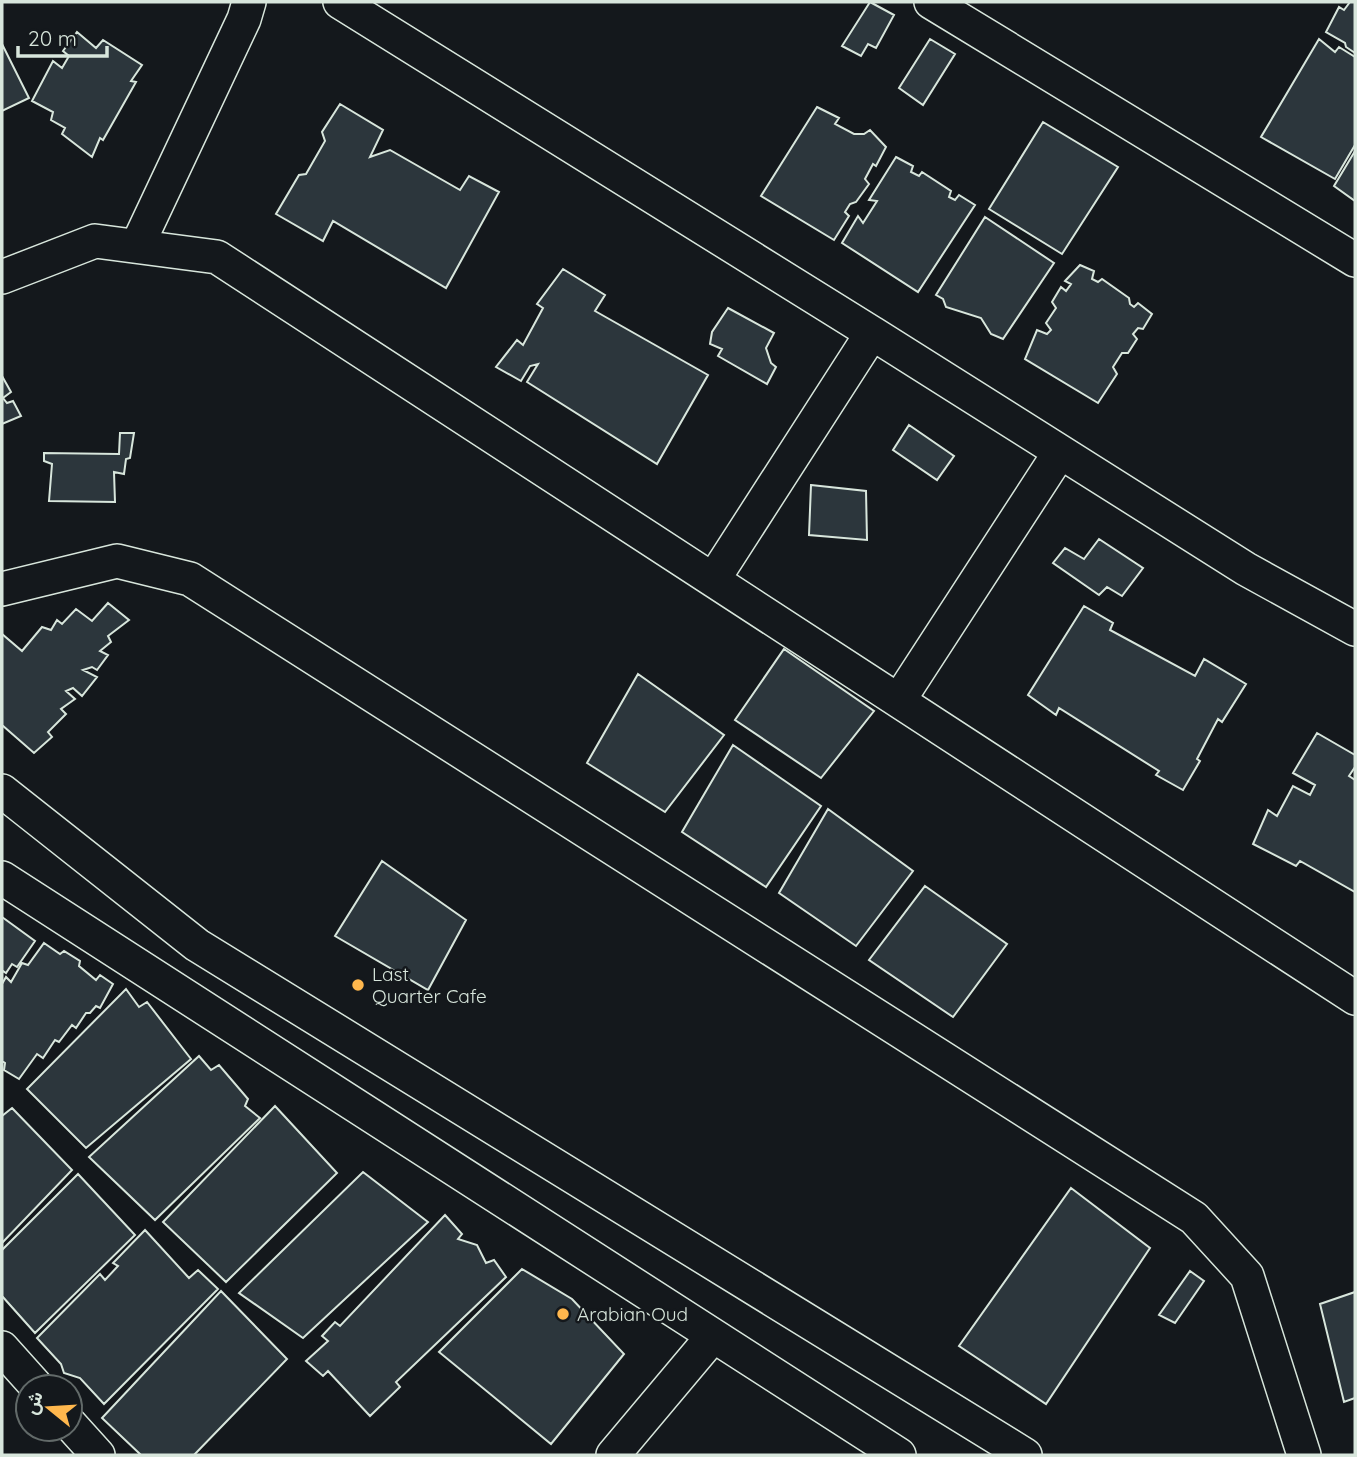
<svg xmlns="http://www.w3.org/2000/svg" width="1357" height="1457" viewBox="0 0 1357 1457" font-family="Quicksand,Vazirmatn,sans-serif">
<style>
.building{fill:#2c363c;stroke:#d8e6dc;stroke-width:2}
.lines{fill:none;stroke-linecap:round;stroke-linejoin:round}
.minor-casing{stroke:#d8e6dc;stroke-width:36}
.minor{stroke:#14181c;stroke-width:33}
.poi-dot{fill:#ffb74d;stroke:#14181c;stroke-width:2.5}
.labels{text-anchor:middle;stroke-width:5;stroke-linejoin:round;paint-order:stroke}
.poi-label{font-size:19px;fill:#d8e6dc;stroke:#14181c;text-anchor:start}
</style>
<rect width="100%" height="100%" fill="#14181c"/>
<path class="building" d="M870 2 894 15 876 48 868 44 861 56 842 46Z
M1350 2H1355V53L1346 47 1345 43 1326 32 1339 7 1344 10Z
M77 32 96 48 103 40 142 65 131 81 136 82 103 140 100 138 92 157 62 134 65 128 51 120 53 112 32 101 53 61 62 68 69 56 63 51Z
M930 39 955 54 923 105 899 88Z
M1319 39 1335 52 1339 47 1355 57V145L1335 179 1261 137Z
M2 44 29 98 2 111Z
M340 104 383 130 370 157 390 150 460 190 469 176 499 192 446 288 333 221 323 241 276 214 299 175 306 174 325 141 322 132Z
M817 107 839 118 835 124 854 134H864L870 130 886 147 876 166 873 164 865 179 869 184 856 202 850 204 845 212 849 216 834 240 761 196Z
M1043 122 1118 167 1062 254 989 209Z
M1355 151V201L1334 186Z
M896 157 913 166 911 172 919 176 922 172 951 191 949 197 955 200 959 195 975 205 918 292 842 243 858 216 863 223 877 201 869 200Z
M985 217 1054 263 1003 339 991 334 981 318 946 307 943 299 936 295Z
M1080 265 1094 271 1092 279 1098 282 1102 279 1129 298 1130 304 1134 307 1138 303 1152 314 1143 329 1138 328 1133 334 1137 339 1128 353H1122L1113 367 1117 374 1098 403 1025 359 1037 330 1047 334 1051 330 1046 323 1056 308 1052 302 1061 287 1066 291 1071 284 1065 281Z
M563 269 605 295 595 311 708 375 657 464 527 382 538 364 530 366 521 381 496 367 517 340 523 345 543 308 537 304Z
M728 308 774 333 766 348 771 363 776 367 767 384 718 356 722 349 710 344 712 332Z
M2 376 11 392 3 398 7 403 13 401 21 416 2 424Z
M909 425 954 456 937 480 893 450Z
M120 433H134L130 458 126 459 124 474 114 472 115 502 49 501 52 464 44 461V453L119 454Z
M811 485 866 491 867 540 809 535Z
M1099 539 1143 568 1122 596 1107 587 1099 595 1053 563 1065 548 1084 559Z
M108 603 129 620 108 636 111 642 100 651 108 655 97 670 92 667 83 670 97 677 82 696 73 688 66 691 75 699 61 709 66 714 48 732 52 737 34 753 2 725V634L22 651 42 627 51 630 57 620 62 624 76 609 92 621Z
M1084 606 1113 623 1110 630 1195 676 1204 659 1246 684 1222 722 1218 719 1197 759 1200 761 1183 790 1156 775 1159 771 1059 708 1056 715 1028 695Z
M784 649 874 711 821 778 735 720Z
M638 674 724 735 665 812 587 763Z
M1317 733 1355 755V767L1349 776 1355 780V892L1300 861 1296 866 1253 844 1268 810 1277 816 1293 786 1310 795 1315 785 1293 773Z
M733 745 821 806 766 887 682 832Z
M828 809 913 871 856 946 779 893Z
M382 861 466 920 428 990 335 936Z
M925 886 1007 944 953 1017 869 960Z
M2 917 35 941 17 967 12 964 6 973 3 971 2 973Z
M44 943 60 954 64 951 80 961 79 966 96 980 100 975 113 984 100 1008 96 1006 90 1013H86L76 1028 72 1025 59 1042 55 1040 43 1058 37 1054 19 1079 4 1070 5 1063 2 1061V984L6 977 11 982 22 963 28 965Z
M126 989 139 1007 147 1002 191 1059 86 1148 27 1089Z
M199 1056 211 1070 219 1065 248 1099 245 1106 260 1118 155 1220 89 1157Z
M275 1106 337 1173 226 1282 163 1222Z
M12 1108 72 1170 2 1243V1116Z
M363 1172 428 1222 303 1338 239 1293Z
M78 1174 135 1235 35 1333 2 1296V1250Z
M1071 1188 1150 1248 1046 1404 959 1346Z
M445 1215 462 1234 458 1239 477 1245 486 1263 494 1260 506 1277 396 1382 400 1387 370 1416 328 1371 323 1376 306 1361 328 1341 322 1336 335 1322 340 1326Z
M145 1230 189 1278 198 1270 218 1289 104 1404 80 1378 64 1373 61 1364 37 1338 100 1274 105 1280 118 1266 113 1263Z
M522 1269 572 1299 624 1354 551 1444 439 1352Z
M1190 1271 1204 1281 1175 1323 1159 1315Z
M221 1291 287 1359 194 1455H141L102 1418Z
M1355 1292V1398L1344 1402 1320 1304Z"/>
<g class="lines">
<g class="minor-casing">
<path id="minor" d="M340 2 872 333
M931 2 1355 260
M137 246 244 19 249 2
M2 277 95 241 217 257 1355 998
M713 580 872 333 1246 569 1355 629
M2 589 117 561 190 579 1194 1218 1247 1276 1304 1455
M899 700 1060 452
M2 791 197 945 1025 1455
M2 878 899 1455
M2 1348 37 1387
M70 1424 98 1455
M613 1455 713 1336"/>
</g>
<use href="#minor" class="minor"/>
</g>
<g class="poi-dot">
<circle cx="358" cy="985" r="7"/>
<circle cx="563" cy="1314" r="7"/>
</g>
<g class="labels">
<g class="poi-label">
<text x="372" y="981">Last<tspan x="372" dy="22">Quarter Cafe</tspan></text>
<text x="577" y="1321">Arabian Oud</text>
</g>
</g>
<rect width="1357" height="1457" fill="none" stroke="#d8e6dc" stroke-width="7"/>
<g transform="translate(49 1408) rotate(288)"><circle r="33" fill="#14181c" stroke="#626a69" stroke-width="2"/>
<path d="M0-5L12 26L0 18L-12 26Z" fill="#ffb74d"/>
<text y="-10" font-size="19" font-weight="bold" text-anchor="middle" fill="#d8e6dc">ش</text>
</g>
<path d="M18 46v10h89v-10" fill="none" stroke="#d8e6dc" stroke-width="3.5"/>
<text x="28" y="46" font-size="21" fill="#d8e6dc" stroke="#14181c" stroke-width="5" paint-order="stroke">20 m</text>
</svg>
